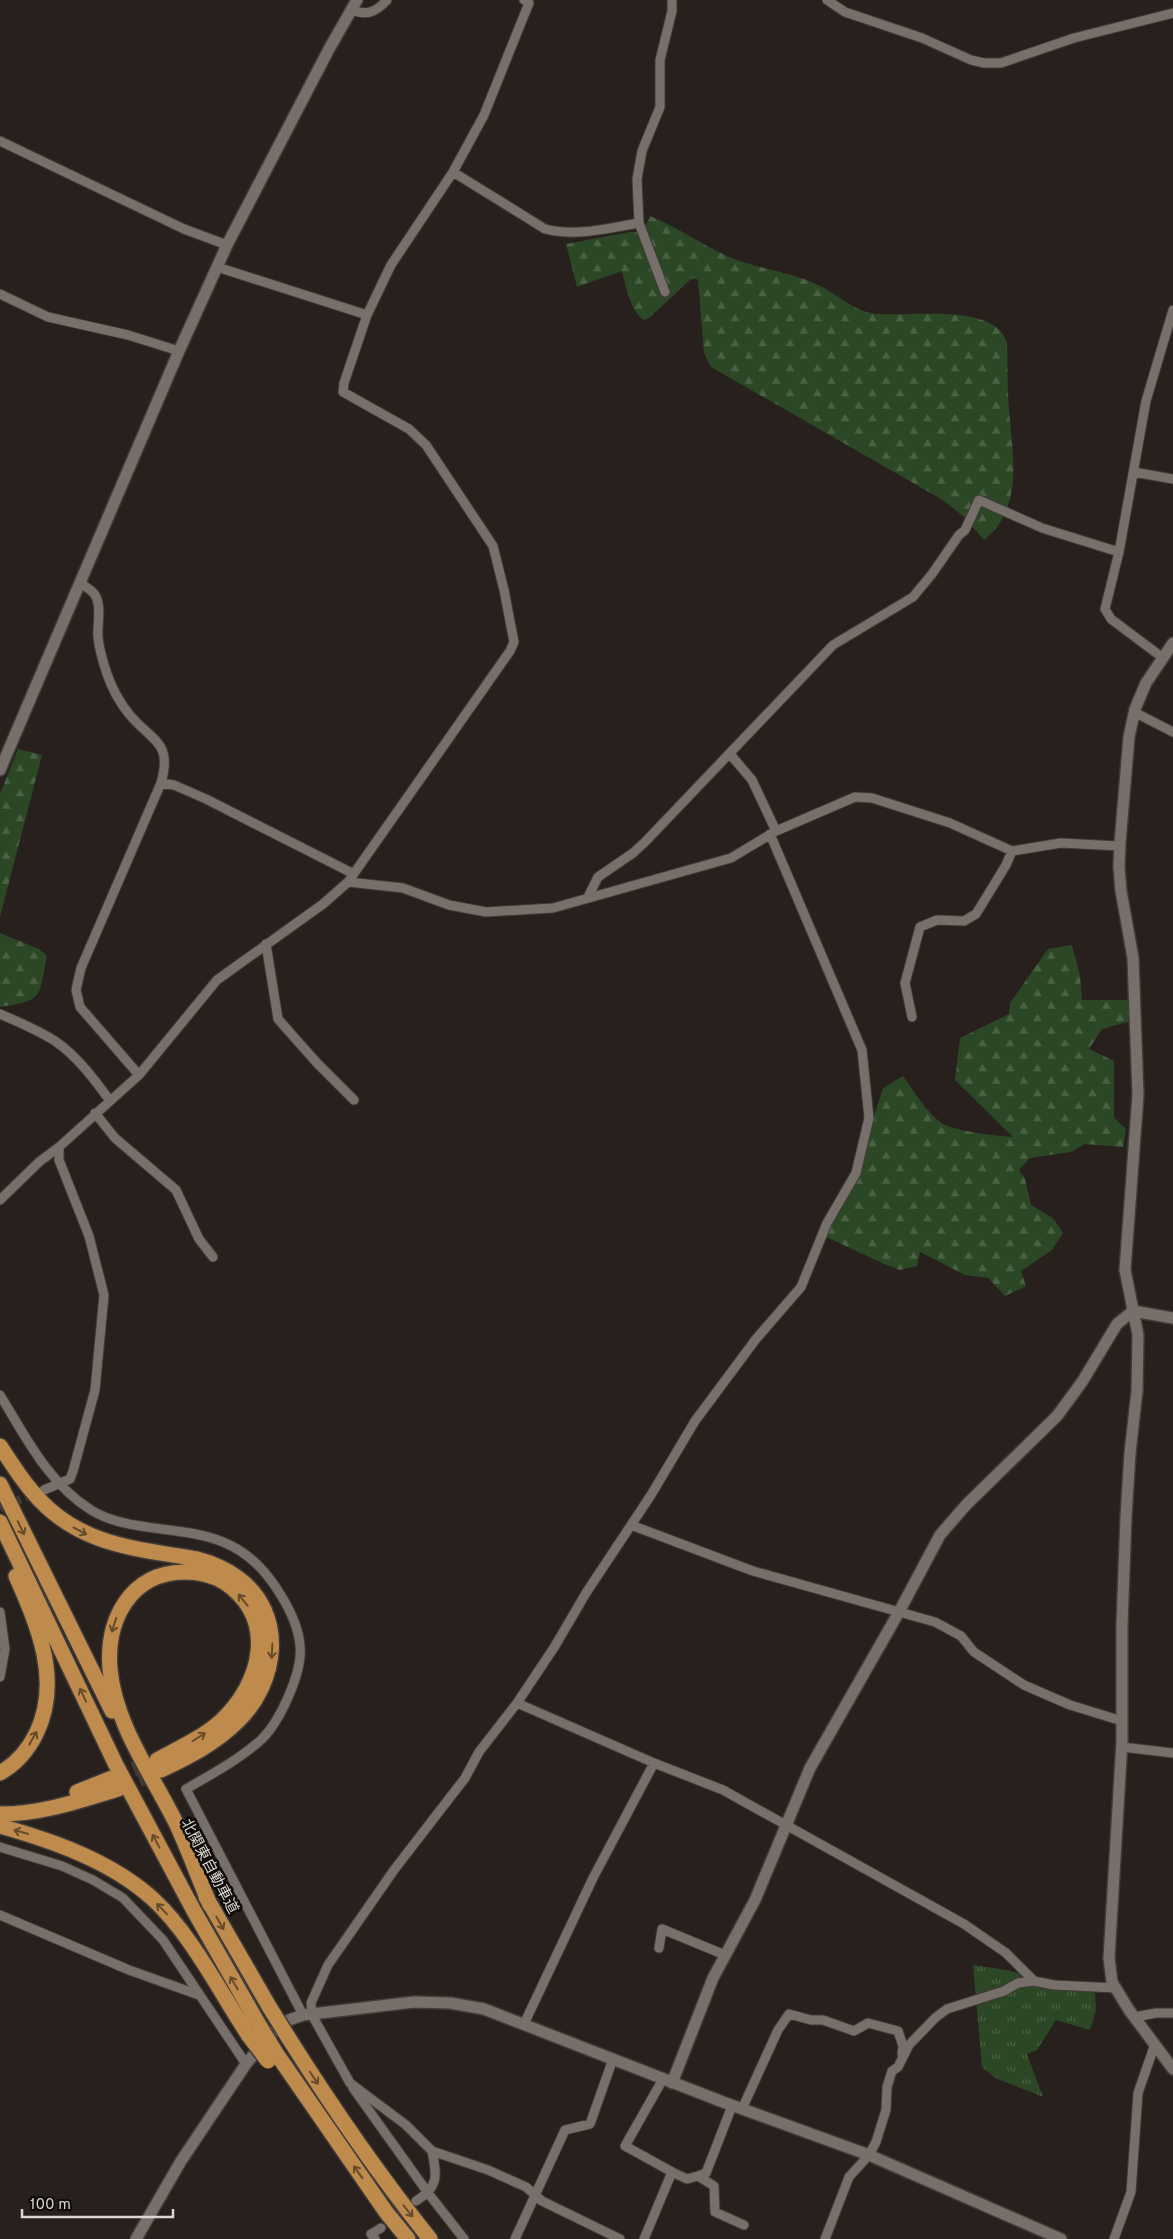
<svg xmlns="http://www.w3.org/2000/svg" width="1173" height="2239" viewBox="0 0 1173 2239" font-family="Overpass,'Noto Sans JP',sans-serif">
<style>
.forest{fill:url(#forest-firs)}
.park{fill:url(#park-tufts)}
.lines{fill:none;stroke-linecap:round;stroke-linejoin:round}
.minor-tunnel{stroke:#423b38;stroke-width:9;stroke-dasharray:9 4.5;stroke-linecap:butt}
.motorway-tunnel{stroke:#423b38;stroke-width:15;stroke-dasharray:15 8;stroke-linecap:butt}
.minor-casing{stroke:#403b38;stroke-width:11}
.tertiary-casing{stroke:#403b38;stroke-width:14}
.motorway-casing{stroke:#403b38;stroke-width:18}
.minor{stroke:#776f6a;stroke-width:9}
.tertiary{stroke:#776f6a;stroke-width:11}
.motorway{stroke:#be8b4c;stroke-width:15}
.motorway-bridge-casing{stroke:#403b38;stroke-width:18;stroke-linecap:butt}
.motorway-bridge{stroke:#be8b4c;stroke-width:15}
.oneway{stroke:#664b2a}
.labels{text-anchor:middle;stroke-width:5;stroke-linejoin:round;paint-order:stroke}
.street-label{font-size:15px;fill:#dad6d3;stroke:#0e0b09}
</style>
<defs>
<pattern id="forest-firs" width="22" height="20" patternUnits="userSpaceOnUse" patternTransform="scale(1.25)"><rect width="22" height="20" fill="#2c4725"/><path d="M5 1l3.5 6h-7zM16 11l3.5 6h-7z" fill="#4a6144"/></pattern>
<pattern id="park-tufts" width="24" height="20" patternUnits="userSpaceOnUse" patternTransform="scale(1.25)"><rect width="24" height="20" fill="#2c4725"/><path d="M3 7l-1-3M5 7V3M7 7l1-3M15 17l-1-3M17 17v-4M19 17l1-3" fill="none" stroke="#4a6144"/></pattern>
</defs>
<rect width="100%" height="100%" fill="#27201d"/>
<path class="forest" d="M650 216C677 227 701 244 727 256 756 269 789 271 818 285 836 293 851 309 871 313 904 319 994 300 1007 343 1008 365 1007 387 1009 408 1012 453 1025 508 984 540L962 515 941 499 711 367 704 353 698 280 695 278 690 280 649 318 644 320C630 311 626 286 622 271L577 287 566 244 630 232H643Z
M18 749 42 755 0 917V794Z
M0 933 39 949 47 956C38 998 45 1000 0 1007Z
M1072 945 1080 976 1082 1000H1135V1020L1102 1029 1089 1049 1114 1061V1118L1126 1129 1123 1147 1085 1144 1071 1152 1030 1158 1019 1170 1025 1179 1031 1205 1053 1218 1063 1233 1052 1250 1021 1271 1026 1286 1005 1296 988 1278 965 1275 920 1252 917 1266 900 1270 884 1264 822 1235 856 1173 883 1088 903 1076C914 1091 925 1110 940 1122 952 1131 997 1136 1013 1137L955 1080 960 1038 1009 1014 1010 1003 1048 949Z"/>
<path class="park" d="M973 1965 1006 1970 1095 1993 1096 2010 1090 2030 1056 2020 1037 2050 1027 2054 1043 2097 995 2078 982 2067Z"/>
<g class="lines">
<path class="minor-tunnel" d="M0 1508 36 1493"/>
<path class="motorway-tunnel" d="M112 1778 157 1760
M118 1789 161 1770"/>
<g class="minor-casing">
<path id="minor" d="M827 0 845 12 922 38 971 60 984 63H1001L1074 38 1173 13
M352 10C367 16 376 12 387 0
M0 141 184 229 227 245
M453 172 545 229C576 237 608 228 639 223
M217 267 367 315
M665 292 639 223 637 179 642 151 660 107V60L672 11V0
M0 294 48 317 128 335 179 351
M1134 472 1173 479
M81 584C86 587 92 590 95 595 102 606 97 625 98 637 99 649 103 662 107 674 112 688 120 703 129 714 152 742 173 741 161 783L81 968 76 990 80 1007 139 1075
M1163 658 1111 619 1105 609 1119 552 1146 401 1173 310
M1134 712 1173 732
M730 754 752 780 776 831
M161 783 174 785 206 799 350 872 352 876
M348 882 403 888 449 905 486 912 553 908 731 858 776 831 855 797 872 798 950 823 1012 851 1061 843 1119 846
M588 897 598 877 633 853 645 842 833 645 913 597 932 574 959 535 965 530 979 500 1042 528 1119 552
M266 944 278 1019 317 1063 354 1100
M0 1014C19 1022 38 1030 55 1041 77 1056 95 1080 110 1101
M912 1017 905 983 920 927 937 920 964 921 976 914 1006 865 1012 851
M95 1113 115 1138 176 1190 199 1239 213 1257
M0 1200 39 1162 59 1147 139 1075 217 980 323 904 348 882 510 651 514 642 504 590 493 546 426 445 409 429 343 392 344 383 367 315 391 265 453 172 484 115 529 3 524 0
M0 1395C25 1436 49 1484 91 1510 128 1533 182 1525 223 1542 250 1553 267 1572 282 1597 291 1612 299 1629 300 1646 303 1672 280 1721 262 1739 240 1759 212 1774 186 1789L303 2015
M44 1490 70 1479 73 1471 95 1390 104 1295 89 1236 59 1160V1147
M631 1525 753 1571 935 1622 961 1636 974 1652 1024 1685 1070 1705 1122 1721
M0 1612 5 1649 0 1677
M517 1703 654 1763 723 1790 964 1924 1006 1953 1034 1981
M1122 1747 1173 1753
M0 1847 62 1866 93 1880 123 1898 163 1940 246 2064
M0 1915 129 1970 199 1995
M659 1948 662 1929 725 1955
M1135 2017 1156 2013H1173
M524 2024 593 1878 654 1763
M663 2079 625 2146 674 2173
M353 2088 428 2193 464 2239
M742 2109 778 2030 789 2014 811 2020H823L854 2031 868 2023 898 2031 903 2046 902 2054
M698 2176 706 2173 732 2106
M416 2201C439 2187 437 2176 432 2151
M375 2239 371 2234 381 2228
M515 2239 565 2130 590 2124 613 2059
M620 2239 542 2201 526 2187 488 2170 432 2151 406 2125 350 2083 312 2015 311 2003 328 1965 394 1870 465 1778 479 1752 517 1703 555 1646 586 1593 651 1495 695 1421 756 1339 801 1287 827 1223 856 1173 869 1118 862 1050 770 834
M644 2239 672 2172 687 2179 698 2176 714 2186 715 2212 744 2225
M825 2239 849 2177 869 2155 876 2142 886 2110 887 2087 892 2071 898 2067 909 2045 935 2018 947 2009 1004 1991 1018 1983 1034 1981 1054 1985 1116 1988
M1114 2239 1131 2192 1138 2093 1155 2044"/>
</g>
<g class="tertiary-casing">
<path id="tertiary" d="M1173 643 1146 683 1135 709 1129 737 1120 843 1119 867 1121 891 1133 958 1138 1095 1125 1270 1138 1335 1137 1391 1130 1453 1126 1517 1122 1624V1741L1109 1958 1112 1982 1129 2010 1173 2069
M0 770 179 351 227 245 329 49 357 0
M672 2083 713 1978 755 1900 810 1768 899 1612 940 1535 966 1505 1057 1416 1082 1382 1117 1324 1133 1311 1173 1318
M136 2239 181 2161 246 2064 270 2035 289 2020 303 2015 414 2002 450 2003 484 2009 723 2102 869 2155 1061 2239"/>
</g>
<g class="motorway-casing">
<path id="motorway" d="M0 1446C10 1461 19 1476 31 1490 75 1545 133 1548 197 1559 212 1563 226 1569 238 1578 287 1614 278 1682 238 1721 216 1743 189 1757 161 1770
M0 1484 112 1711
M0 1522 116 1765 194 1911 259 2025
M157 1760C179 1748 202 1738 221 1721 262 1683 278 1618 224 1582 212 1575 197 1572 184 1572 130 1573 106 1620 110 1669 115 1724 151 1773 175 1821 188 1848 198 1877 210 1905
M0 1773C16 1764 28 1750 36 1734 62 1681 38 1626 16 1576
M77 1792 112 1778
M0 1814C41 1814 79 1801 118 1789
M0 1826C53 1841 111 1861 153 1899 191 1934 220 1992 249 2036
M206 1897 270 2008
M288 2037C332 2107 379 2175 430 2239
M276 2053 386 2212 408 2239"/>
</g>
<use href="#minor" class="minor"/>
<use href="#tertiary" class="tertiary"/>
<use href="#motorway" class="motorway"/>
<g class="motorway-bridge-casing">
<path id="motorway-bridge" d="M270 2008 288 2037
M259 2025 276 2053
M249 2036 268 2061"/>
</g>
<use href="#motorway-bridge" class="motorway-bridge"/>
</g>
<defs><path id="oneway-shaft" d="M-6 0H5M1.5-3L5.5 0L1.5 3" fill="none" stroke-width="1.6" stroke-linecap="round" stroke-linejoin="round" transform="scale(1.25)"/></defs>
<g class="oneway">
<use href="#oneway-shaft" transform="translate(21 1528) rotate(64)"/>
<use href="#oneway-shaft" transform="translate(80 1531) rotate(28)"/>
<use href="#oneway-shaft" transform="translate(243 1600) rotate(-129)"/>
<use href="#oneway-shaft" transform="translate(114 1625) rotate(108)"/>
<use href="#oneway-shaft" transform="translate(272 1651) rotate(93)"/>
<use href="#oneway-shaft" transform="translate(83 1695) rotate(-115)"/>
<use href="#oneway-shaft" transform="translate(199 1737) rotate(-32)"/>
<use href="#oneway-shaft" transform="translate(33 1738) rotate(-61)"/>
<use href="#oneway-shaft" transform="translate(21 1832) rotate(-164)"/>
<use href="#oneway-shaft" transform="translate(156 1841) rotate(-118)"/>
<use href="#oneway-shaft" transform="translate(162 1909) rotate(-134)"/>
<use href="#oneway-shaft" transform="translate(220 1923) rotate(61)"/>
<use href="#oneway-shaft" transform="translate(234 1983) rotate(-121)"/>
<use href="#oneway-shaft" transform="translate(314 2078) rotate(56)"/>
<use href="#oneway-shaft" transform="translate(358 2172) rotate(-125)"/>
<use href="#oneway-shaft" transform="translate(408 2211) rotate(51)"/>
</g>
<g class="labels">
<g class="street-label">
<text transform="translate(210 1866) rotate(62)" y="5">北関東自動車道</text>
</g>
</g>
<path d="M22 2209v8h151v-8" fill="none" stroke="#dad6d3" stroke-width="2.5"/>
<text x="30" y="2209" font-size="15" fill="#dad6d3" stroke="#0e0b09" stroke-width="4" paint-order="stroke">100 m</text>
</svg>
